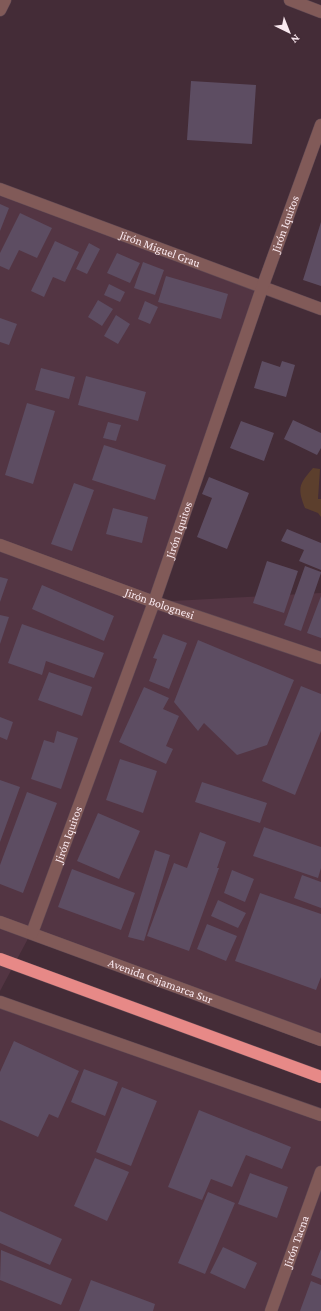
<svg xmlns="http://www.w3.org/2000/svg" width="321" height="1311" viewBox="0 0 321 1311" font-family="'Crimson Pro',serif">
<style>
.built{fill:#533543}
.green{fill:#5c3f2d}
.building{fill:#5d4d62}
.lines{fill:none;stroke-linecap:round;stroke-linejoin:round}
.street-casing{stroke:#614a54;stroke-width:13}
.highway-casing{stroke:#614a54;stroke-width:13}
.street{stroke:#815a58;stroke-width:12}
.highway{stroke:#e78987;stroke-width:12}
.labels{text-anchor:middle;stroke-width:4;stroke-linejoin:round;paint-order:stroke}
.street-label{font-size:12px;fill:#f9e8ef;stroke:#442c37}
</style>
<rect width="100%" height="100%" fill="#442c37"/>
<path class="built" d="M0 190 262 288 154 602 321 593V1041L31 933 0 991Z
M0 1002 321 1122V1311H0Z"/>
<path class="green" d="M313 468 320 469 318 499H321V517L318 513 305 508C297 488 299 484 313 468Z"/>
<path class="building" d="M191 81 256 85 252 144 187 140Z
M0 204 9 208 0 231Z
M20 213 52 228 37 258 19 250 9 270 0 266V253Z
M321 222V286L303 280Z
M55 241 79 252 65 282 53 277 44 297 31 291Z
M89 243 100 249 87 274 76 269Z
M117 253 140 263 130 283 107 273Z
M143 262 164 270 155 295 134 288Z
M166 276 228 294 221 319 158 302Z
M109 284 125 292 120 302 104 295Z
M98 300 113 309 102 326 88 317Z
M145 301 158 307 150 324 138 319Z
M116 315 130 324 118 344 104 336Z
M0 318 17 324 9 345 0 342Z
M262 361 280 367 282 361 295 365 286 397 254 388Z
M41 368 75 377 69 399 35 390Z
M86 376 146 392 138 421 78 405Z
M27 403 55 411 33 484 5 475Z
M293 420 321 433V448L317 455 284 439Z
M241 421 274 433 264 461 230 448Z
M108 422 121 425 116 441 103 438Z
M104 445 166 465 155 500 92 480Z
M209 477 249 493 227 549 197 537 212 498 202 494Z
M74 483 94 490 72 551 51 544Z
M113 508 148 517 142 543 106 534Z
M287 529 321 543V570L299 561 304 550 281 541Z
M267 561 298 571 284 613 253 603Z
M305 566 321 572V573L301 631 284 625Z
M0 577 8 579 0 602Z
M42 585 114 616 104 641 32 609Z
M321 596V638L307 633Z
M0 615 9 617 0 644Z
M22 624 104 653 94 678 46 661 42 675 8 663Z
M163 634 187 643 169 689 149 681 157 659 153 658Z
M198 640 294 680 267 745 237 755 204 723 198 731 174 702Z
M49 672 92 687 82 716 38 700Z
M301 686 321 694V731L295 795 262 781Z
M144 687 169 698 163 709 179 716 166 746 173 749 166 764 119 742Z
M0 717 13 722 7 740 0 737Z
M57 731 78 738 61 789 31 779 44 740 54 743Z
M120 759 157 771 143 813 106 800Z
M0 780 20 787 0 842Z
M202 782 267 803 260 823 195 802Z
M27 792 57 803 23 893 0 884V865Z
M98 813 140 831 119 879 77 861Z
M264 827 321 847V868L318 878 253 856Z
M200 832 226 842 217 868H219L189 951 147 936 174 863 187 868Z
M155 850 170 855 144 941 128 937Z
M72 869 135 893 121 930 58 907Z
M232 870 254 879 245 902 224 893Z
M302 875 321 882V908L294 898Z
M260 893 321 914V977L316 990 235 961Z
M218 900 246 913 238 928 211 916Z
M207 924 237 936 226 961 197 949Z
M14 1041 79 1071 58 1118 49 1114 38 1137 0 1120V1072Z
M84 1069 118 1082 105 1116 71 1102Z
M122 1087 157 1101 131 1166 96 1152Z
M199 1110 291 1147 282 1169 246 1155 232 1187 211 1179 202 1200 168 1187Z
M95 1158 129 1172 107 1221 74 1206Z
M250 1173 288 1187 277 1218 238 1204Z
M208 1192 235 1203 205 1274 178 1263Z
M0 1211 62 1239 50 1265 0 1243Z
M223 1247 257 1263 245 1289 210 1273Z
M321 1249V1279L311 1275Z
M1 1250 72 1279 61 1305 0 1280Z
M91 1280 155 1304 153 1311H79Z
M311 1281 321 1285V1311H300Z"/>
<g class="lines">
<g class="street-casing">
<g id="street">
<path d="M290 0 321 12"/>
<path d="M0 10 5 0"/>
<path id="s1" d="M0 189 321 309"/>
<path id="s2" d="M0 545 154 602 321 658"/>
<path id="s3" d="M0 922 321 1040"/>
<path id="s4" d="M32 933 154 602 262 288 321 125"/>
<path d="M0 1002 321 1115"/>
<path id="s5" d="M271 1311 321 1172"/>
</g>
</g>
<g class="highway-casing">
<path id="highway" d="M0 959 321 1077"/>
</g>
<use href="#street" class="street"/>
<use href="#highway" class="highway"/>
</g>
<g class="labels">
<g class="street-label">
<text dy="4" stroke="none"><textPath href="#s4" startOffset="753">Jirón Iquitos</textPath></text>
<text dy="4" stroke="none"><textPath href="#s1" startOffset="171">Jirón Miguel Grau</textPath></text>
<text dy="4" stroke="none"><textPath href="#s4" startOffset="429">Jirón Iquitos</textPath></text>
<text dy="4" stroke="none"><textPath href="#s2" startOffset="170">Jirón Bolognesi</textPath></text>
<text dy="4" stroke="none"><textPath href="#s4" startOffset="105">Jirón Iquitos</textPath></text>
<text dy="4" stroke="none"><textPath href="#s3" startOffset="171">Avenida Cajamarca Sur</textPath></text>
<text dy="4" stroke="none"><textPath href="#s5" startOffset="74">Jirón Tacna</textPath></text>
</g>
</g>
<g transform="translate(289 32) rotate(137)" stroke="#442c37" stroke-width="3" paint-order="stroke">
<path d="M0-3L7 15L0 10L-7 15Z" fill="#f9e8ef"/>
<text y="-6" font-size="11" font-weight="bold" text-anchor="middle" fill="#f9e8ef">N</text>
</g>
</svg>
